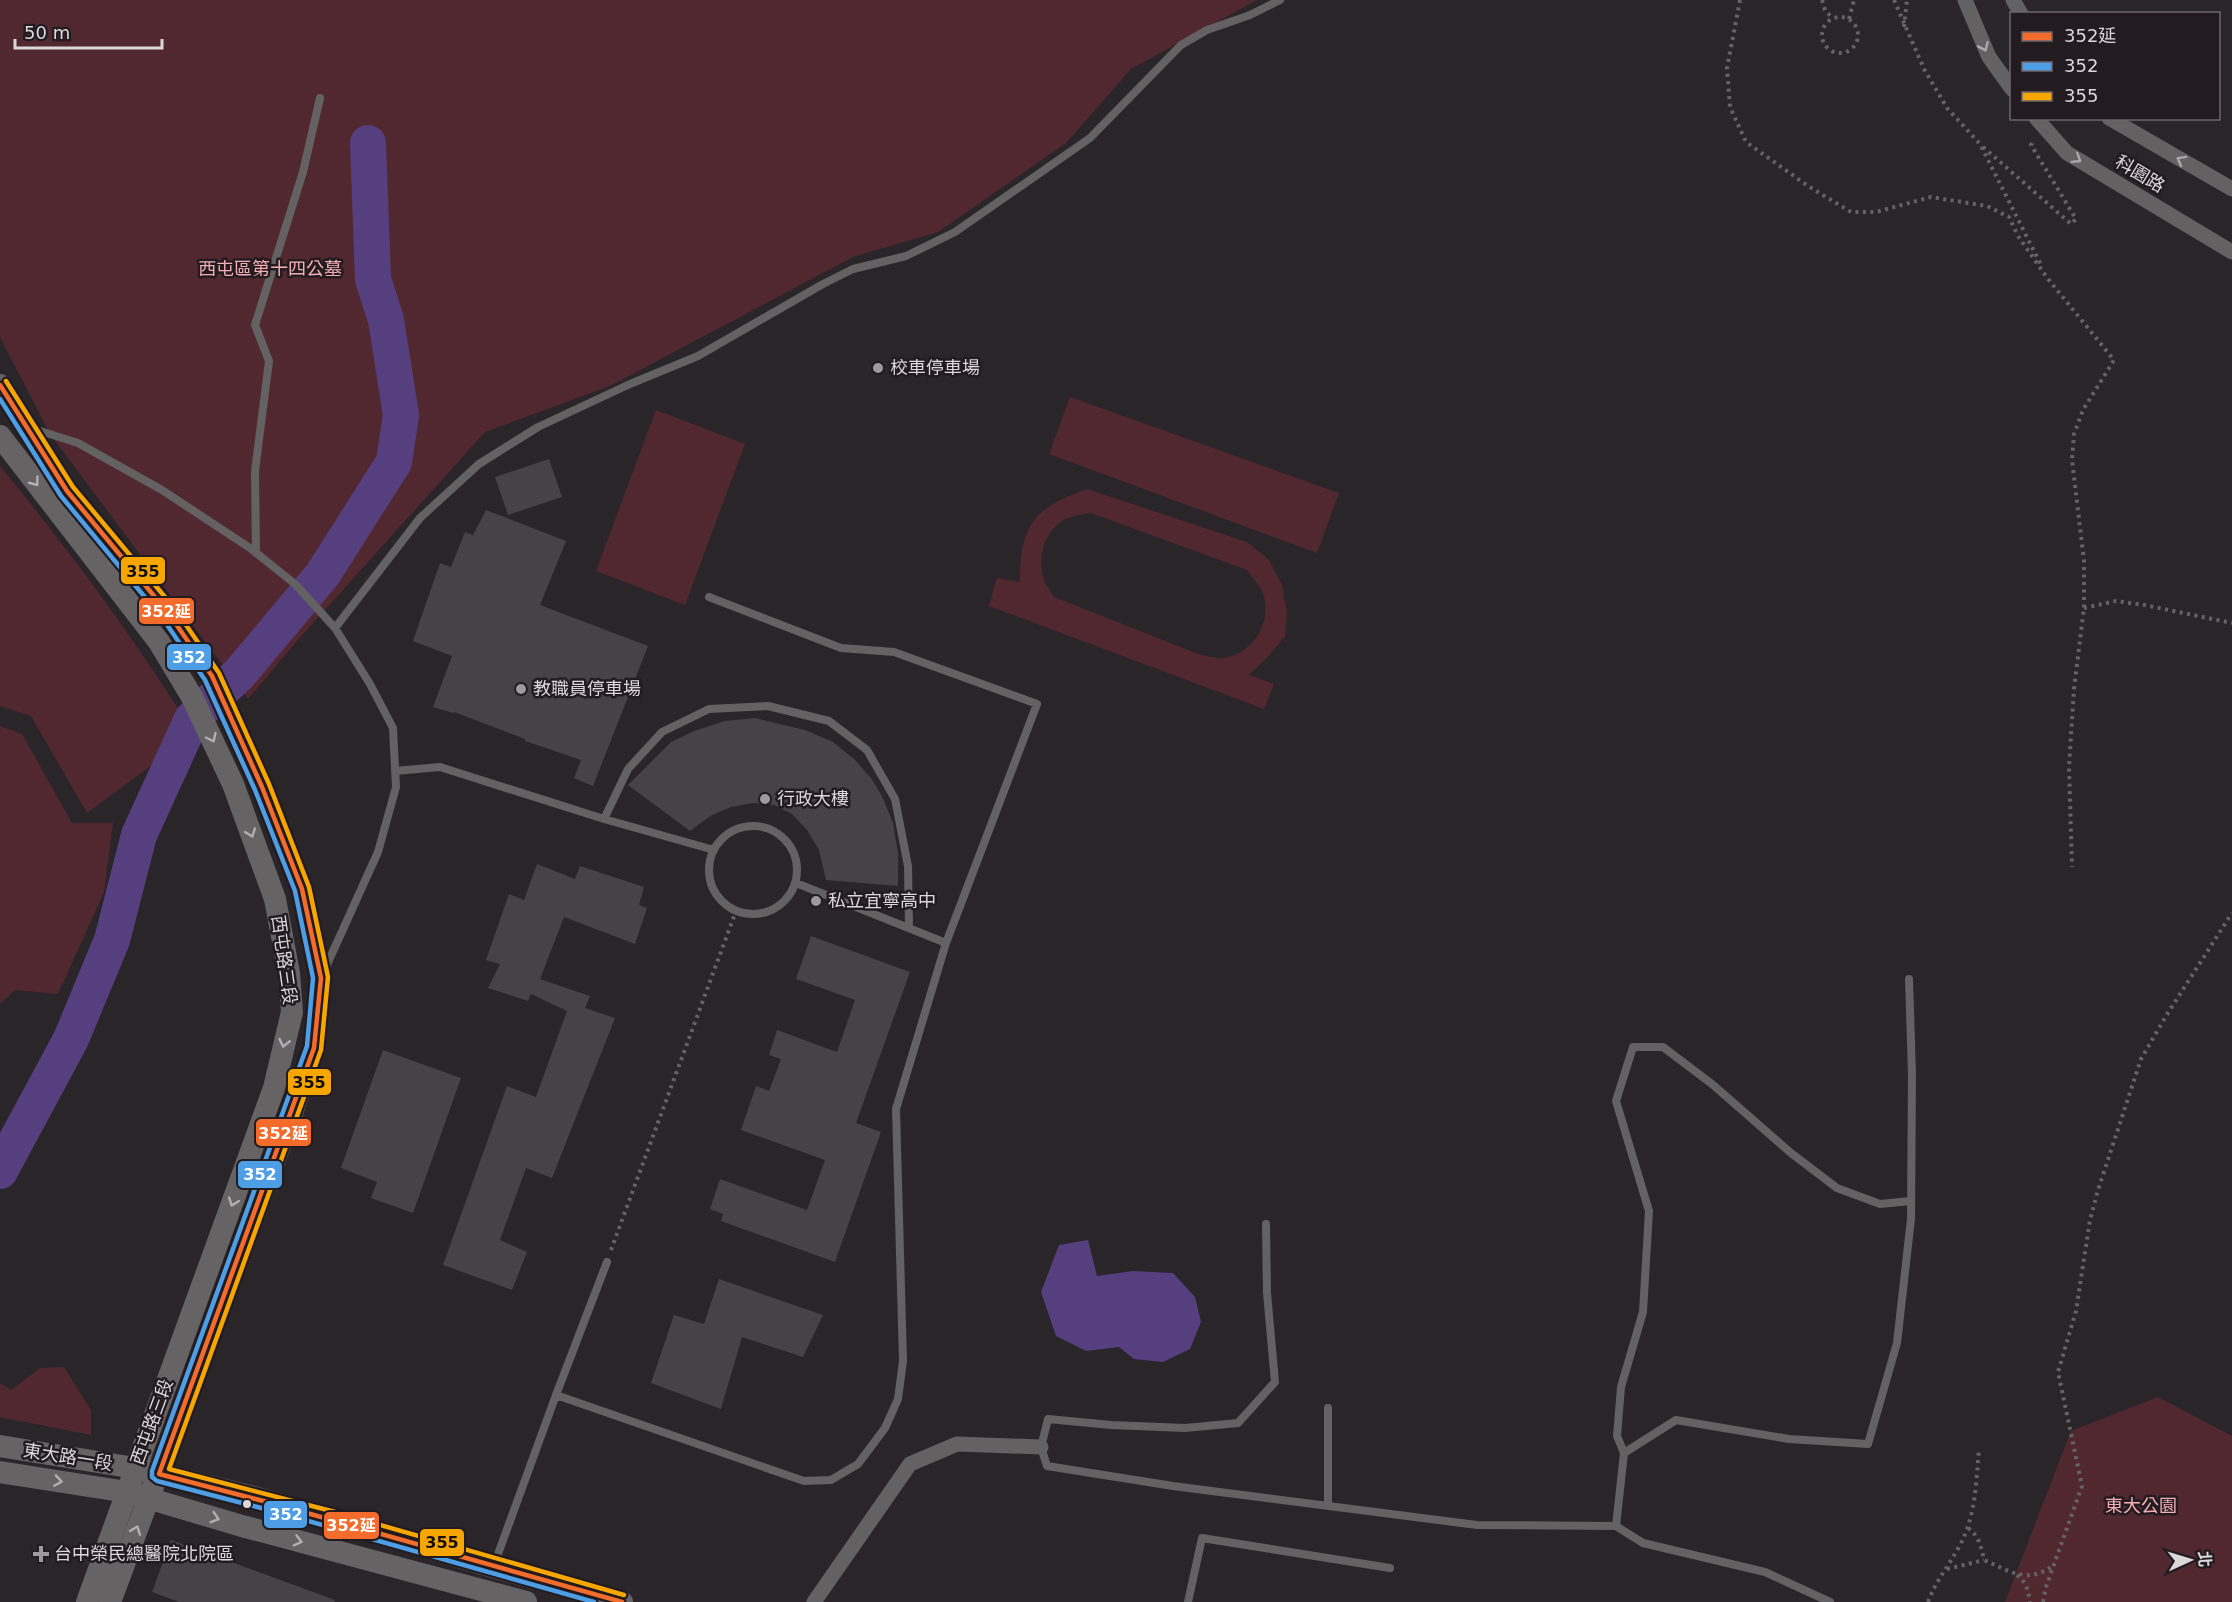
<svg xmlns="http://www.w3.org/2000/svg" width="2232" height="1602" viewBox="0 0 2232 1602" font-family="'DejaVu Sans','Noto Sans TC',sans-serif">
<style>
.green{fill:#522830;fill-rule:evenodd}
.water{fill:#563f7f}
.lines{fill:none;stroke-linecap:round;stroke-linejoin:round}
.river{stroke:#563f7f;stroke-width:36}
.building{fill:#464245}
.path{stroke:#656364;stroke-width:4;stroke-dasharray:3 4.5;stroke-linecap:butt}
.lane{stroke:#636162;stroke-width:8}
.street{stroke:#636162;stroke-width:15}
.secondary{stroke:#666365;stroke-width:22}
.bus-1-casing{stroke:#221b20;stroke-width:9}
.bus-2-casing{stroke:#221b20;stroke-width:9}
.bus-3-casing{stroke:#221b20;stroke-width:9}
.bus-1{stroke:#f36c2b;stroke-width:4.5}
.bus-2{stroke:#4d9ee5;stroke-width:4.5}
.bus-3{stroke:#f7a600;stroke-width:4.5}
.oneway{stroke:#aca8ab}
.oneway2{stroke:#b3aeb2}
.poi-dot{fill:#9e999d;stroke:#221b20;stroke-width:2}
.bus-dot{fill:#dcd7db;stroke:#221b20;stroke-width:2}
.labels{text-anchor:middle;stroke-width:5;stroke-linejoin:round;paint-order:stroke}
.street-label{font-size:18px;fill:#dcd7db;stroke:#221b20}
.park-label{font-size:18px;fill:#f6adb6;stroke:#221b20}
.poi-label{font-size:18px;fill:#dcd7db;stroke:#221b20;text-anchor:start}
.line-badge{stroke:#221b20;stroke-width:2}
.badge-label{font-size:16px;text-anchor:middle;font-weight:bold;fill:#fff}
.pale-badge-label{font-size:16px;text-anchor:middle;font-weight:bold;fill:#111}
</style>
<rect width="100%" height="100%" fill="#2a2529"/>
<path class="green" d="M0 0H1257L1131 69 1066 143 938 232 853 257 610 386 485 432 297 641 248 699 50 434 0 337Z
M1070 397 1339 493 1317 553 1049 454Z
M656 410 745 444 685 605 596 571Z
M0 466C70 551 136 640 194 734L87 813 31 716 0 706Z
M1087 489 1247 542 1269 560 1282 585 1287 614 1285 636 1268 657 1249 675 1274 684 1264 709 989 606 997 578 1020 582C1020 524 1034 508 1087 489ZM1091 513 1247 570C1251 576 1257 583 1261 589 1275 617 1255 654 1224 658 1217 659 1208 656 1201 655L1054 597C1051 591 1046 586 1044 580 1036 557 1045 528 1068 518 1075 515 1084 514 1091 513Z
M0 726 22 734 72 823H113L104 892 58 994 15 990 0 1004Z
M64 1367 91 1410V1435L0 1417V1383L11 1390 40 1368Z
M2158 1397 2232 1436V1602H2005L2071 1431Z"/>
<path class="water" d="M1088 1240 1097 1276 1133 1271 1173 1273 1195 1297 1201 1322 1190 1349 1163 1362 1134 1359 1119 1347 1086 1351 1056 1336 1041 1292 1059 1245Z"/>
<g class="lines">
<path class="river" d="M0 1171 71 1039 112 940 139 835 192 719 240 673 323 574 394 462 401 415 386 320 373 279 368 143"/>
</g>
<path class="building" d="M549 459 562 497 508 515 495 477Z
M486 510 566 541 540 605 648 646 593 786 574 778 581 760 525 741V739L454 712 453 713 433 707 452 656 413 641 440 563 451 567 465 532 473 535Z
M755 718 805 730 833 742 854 759 871 778 882 796 893 823 898 853V886L826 880 819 850 807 830 792 814 774 805 753 803 731 807 712 815 690 831 628 785 671 742 694 731 725 721Z
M537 864 575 879 580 866 644 887 639 905 647 908 635 944 564 917 540 979 590 996 585 1008 615 1018 552 1178 526 1168 500 1240 527 1252 512 1290 443 1265 507 1086 536 1097 567 1011 531 994 528 1001 488 988 500 964 486 960 509 894 524 900Z
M811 936 910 972 856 1123 881 1132 835 1262 721 1221 723 1214 710 1209 720 1179 807 1210 825 1160 741 1130 756 1086 769 1091 781 1059 769 1055 777 1030 837 1052 855 1000 796 979Z
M383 1050 461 1078 413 1213 371 1198 377 1182 341 1168Z
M719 1279 823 1315 803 1357 742 1337 721 1409 651 1383 674 1315 704 1324Z
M171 1540 335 1600 334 1602H179L152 1592Z"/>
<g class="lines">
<path class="path" d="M1740 0 1727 68 1730 107 1746 142 1808 186 1851 212H1876L1931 197 1987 206 2009 217 2018 236 2048 279 2114 360 2083 410 2074 434 2072 460 2084 561V608L2074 689 2069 767 2072 867
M1822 0 1825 10 1832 18
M1894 0 1924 69 1947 108 1980 144 2041 265
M1822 35a18 18 0 1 1 36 0a18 18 0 1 1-36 0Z
M1849 19 1854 0
M1904 27 1907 0
M1983 147 2071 224 2076 219 2031 145 2034 140
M2084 608 2116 601 2144 605 2232 623
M611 1250 736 911
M1968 1528C1979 1536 1981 1546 1984 1560 2012 1572 2026 1584 2053 1566
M1947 1569 1984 1560
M2017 1575C2027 1583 2028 1590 2030 1602
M1928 1602C1936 1580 1949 1566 1960 1545 1976 1515 1976 1482 1979 1449
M2043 1602 2046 1587 2082 1486 2058 1372 2076 1311 2090 1220 2098 1190 2141 1059 2166 1016 2232 913"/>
<path class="lane" d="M34 429 78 443 162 490 250 548 295 584 335 628
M256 553 255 471 269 361 255 325 303 172 320 98
M709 597 841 648 894 652 1037 704 946 943
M395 771 440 767 604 819 714 850
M604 819 628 769 662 732 709 709 768 706 829 721 867 750 895 799 908 866 909 928
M709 870a44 44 0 1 1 88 0a44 44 0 1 1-88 0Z
M325 969 378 852 396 787 393 728 370 684 335 628 420 518 479 464 538 427 630 384 698 356 823 284 853 269 906 256 955 232 1090 138 1181 45 1207 30 1250 15 1280 0
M1266 1224 1267 1293 1275 1382 1238 1423 1185 1428 1111 1425 1048 1419 1041 1447 1047 1466 1173 1486 1477 1525 1616 1526
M556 1395 607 1262
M1328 1408V1505
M1624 1453 1617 1436 1621 1387 1643 1312 1649 1211 1616 1101 1633 1047H1663L1712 1084 1791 1153 1837 1188 1880 1204 1911 1201
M494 1565 556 1395 804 1481 831 1480 858 1464 885 1428 898 1399 903 1361 896 1109 946 943 796 883
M1188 1602 1202 1538 1390 1568
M1830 1602 1765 1572 1643 1543 1616 1526 1624 1453 1676 1420 1789 1439 1868 1444 1897 1343 1911 1219 1912 1074 1909 979"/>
<path class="street" d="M1965 0 1989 57 2012 89
M2013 0 2021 14
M2036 118 2067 153 2232 252
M2109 118 2232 189
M814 1602 910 1464 957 1444 1041 1447"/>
<path class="secondary" d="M0 385 67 491 169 614 212 676 262 787 302 889 321 978 314 1048 292 1113 110 1602
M0 436 159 642 192 697 233 784 275 899 289 973 292 1012 274 1088 87 1602
M0 1446 135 1468 254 1497 493 1567 622 1602
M0 1472 127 1492 242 1526 526 1602"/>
<g class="bus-1-casing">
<path id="bus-1" d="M0 385 67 491 169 614 212 676 262 787 302 889 321 978 314 1048 159 1474 275 1504 622 1602"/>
</g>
<g class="bus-2-casing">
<path id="bus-2" d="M0 399 61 496 163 619 205 680 255 790 295 891 313 978 307 1046 152 1471V1477L157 1481 273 1511 594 1602"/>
</g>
<g class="bus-3-casing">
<path id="bus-3" d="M6 381 73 487 175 609 219 673 269 784 309 887 328 977 321 1050 169 1469 335 1512 624 1595"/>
</g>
<use href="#bus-1" class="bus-1"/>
<use href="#bus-2" class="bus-2"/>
<use href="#bus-3" class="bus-3"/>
</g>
<defs><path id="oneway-chevron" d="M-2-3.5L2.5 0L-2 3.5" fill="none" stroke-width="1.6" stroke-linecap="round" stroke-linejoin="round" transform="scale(1.5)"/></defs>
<g class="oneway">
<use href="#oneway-chevron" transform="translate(1984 47) rotate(66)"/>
<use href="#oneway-chevron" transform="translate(2077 159) rotate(32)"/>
<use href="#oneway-chevron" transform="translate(2181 160) rotate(-151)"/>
</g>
<g class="oneway2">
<use href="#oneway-chevron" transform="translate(35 482) rotate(53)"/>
<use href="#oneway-chevron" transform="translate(212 738) rotate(65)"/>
<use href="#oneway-chevron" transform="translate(251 833) rotate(70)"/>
<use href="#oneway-chevron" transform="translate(284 1043) rotate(103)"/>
<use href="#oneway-chevron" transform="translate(233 1202) rotate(110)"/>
<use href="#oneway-chevron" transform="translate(58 1481) rotate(9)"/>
<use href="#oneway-chevron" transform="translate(215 1518) rotate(17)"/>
<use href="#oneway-chevron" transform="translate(136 1530) rotate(-70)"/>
<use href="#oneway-chevron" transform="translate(298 1541) rotate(15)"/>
</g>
<g class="poi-dot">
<circle cx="878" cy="368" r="6"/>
<circle cx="521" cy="689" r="6"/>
<circle cx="765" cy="799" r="6"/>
<circle cx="816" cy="901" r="6"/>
<path d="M38 1545h6v6h6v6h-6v6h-6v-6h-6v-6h6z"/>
</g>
<circle class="bus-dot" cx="247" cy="1504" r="5"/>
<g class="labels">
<g class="street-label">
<text transform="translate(2140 174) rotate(31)" y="6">科園路</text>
<text transform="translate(284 960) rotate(82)" y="6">西屯路三段</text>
<text transform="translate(152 1422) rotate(-70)" y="6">西屯路三段</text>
<text transform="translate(68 1457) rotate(9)" y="6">東大路一段</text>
</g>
<g class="park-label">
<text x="270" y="275">西屯區第十四公墓</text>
<text x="2141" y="1512">東大公園</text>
</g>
<g class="poi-label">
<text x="890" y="374">校車停車場</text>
<text x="533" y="695">教職員停車場</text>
<text x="777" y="805">行政大樓</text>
<text x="828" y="907">私立宜寧高中</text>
<text x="54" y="1560">台中榮民總醫院北院區</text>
</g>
</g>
<g class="line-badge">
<rect x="120" y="556" width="46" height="29" rx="6" fill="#f7a600"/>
<rect x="138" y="597" width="57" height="28" rx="6" fill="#f36c2b"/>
<rect x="166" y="643" width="46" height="28" rx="6" fill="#4d9ee5"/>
<rect x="287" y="1068" width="45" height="28" rx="6" fill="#f7a600"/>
<rect x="255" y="1118" width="57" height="29" rx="6" fill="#f36c2b"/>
<rect x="237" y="1160" width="46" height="29" rx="6" fill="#4d9ee5"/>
<rect x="263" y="1500" width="45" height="29" rx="6" fill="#4d9ee5"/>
<rect x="323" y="1511" width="57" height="29" rx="6" fill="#f36c2b"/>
<rect x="419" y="1528" width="46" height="29" rx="6" fill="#f7a600"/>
</g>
<g class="badge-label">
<text x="166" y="617">352延</text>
<text x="189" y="663">352</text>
<text x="283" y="1139">352延</text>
<text x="260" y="1180">352</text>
<text x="286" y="1520">352</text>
<text x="351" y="1531">352延</text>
</g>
<g class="pale-badge-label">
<text x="143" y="577">355</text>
<text x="309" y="1088">355</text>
<text x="442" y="1548">355</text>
</g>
<rect x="2010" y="12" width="210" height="108" fill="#221b20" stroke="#6c666b" stroke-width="1.5"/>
<rect x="2022" y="32" width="30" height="9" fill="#f36c2b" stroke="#6c666b" stroke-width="1.5"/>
<text x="2064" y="42" font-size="18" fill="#dcd7db">352延</text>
<rect x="2022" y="62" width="30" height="9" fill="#4d9ee5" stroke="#6c666b" stroke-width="1.5"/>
<text x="2064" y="72" font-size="18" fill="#dcd7db">352</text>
<rect x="2022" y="92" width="30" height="9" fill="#f7a600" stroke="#6c666b" stroke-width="1.5"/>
<text x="2064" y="102" font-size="18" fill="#dcd7db">355</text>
<g transform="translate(2190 1560) rotate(86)" stroke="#221b20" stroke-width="4.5" paint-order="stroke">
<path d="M0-4.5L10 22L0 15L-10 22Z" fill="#dcd7db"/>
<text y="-9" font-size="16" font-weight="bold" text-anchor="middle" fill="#dcd7db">北</text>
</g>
<path d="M15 39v9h147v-9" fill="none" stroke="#dcd7db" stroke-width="3"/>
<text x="24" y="39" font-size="18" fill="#dcd7db" stroke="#221b20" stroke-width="4.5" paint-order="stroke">50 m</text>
</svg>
